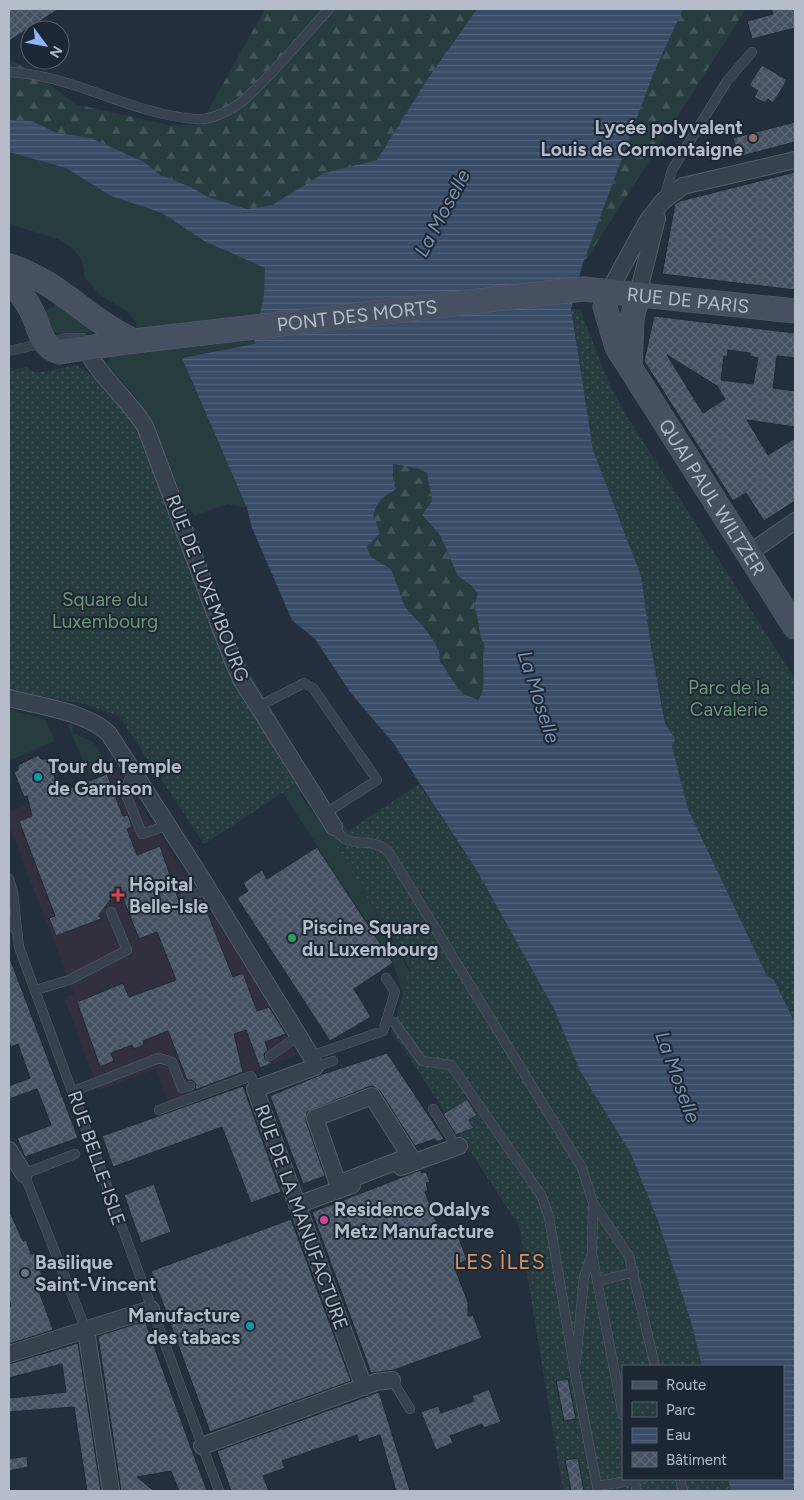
<svg xmlns="http://www.w3.org/2000/svg" width="804" height="1500" viewBox="0 0 804 1500" font-family="Figtree,sans-serif">
<style>
.medical{fill:#32303f}
.grass{fill:#263c3f}
.forest{fill:url(#forest-firs)}
.park{fill:url(#park-dots)}
.water{fill:url(#water-rules);fill-rule:evenodd}
.building{fill:url(#building-cross-hatch);stroke:#1f2835;fill-rule:evenodd}
.lines{fill:none;stroke-linecap:round;stroke-linejoin:round}
.lane-casing{stroke:#565f6c;stroke-width:10}
.street-casing{stroke:#565f6c;stroke-width:18}
.secondary-casing{stroke:#565f6c;stroke-width:25}
.lane{stroke:#38414e;stroke-width:9}
.street{stroke:#38414e;stroke-width:16}
.secondary{stroke:#465061;stroke-width:24}
.education-dot{fill:#8d6e63;stroke:#1d2633;stroke-width:2}
.culture-dot{fill:#0f9aa8;stroke:#1d2633;stroke-width:2}
.health-dot{fill:#e0444e;stroke:#1d2633;stroke-width:2}
.leisure-dot{fill:#2e9e5b;stroke:#1d2633;stroke-width:2}
.hotel-dot{fill:#d1479c;stroke:#1d2633;stroke-width:2}
.worship-dot{fill:#6b7280;stroke:#1d2633;stroke-width:2}
.labels{text-anchor:middle;stroke-width:4;stroke-linejoin:round;paint-order:stroke}
.poi-label{font-size:19px;font-weight:bold;fill:#b4bcc9;stroke:#1d2633;text-anchor:start}
.street-label{font-size:19px;fill:#b4bcc9;stroke:#1d2633}
.park-label{font-size:19px;fill:#6b9a76;stroke:#1d2633}
.water-label{font-size:20px;font-style:italic;fill:#7c92b1;stroke:#1d2633}
.quarter-label{font-size:21px;letter-spacing:1px;fill:#d59563;stroke:#1d2633}
</style>
<defs>
<pattern id="forest-firs" width="22" height="20" patternUnits="userSpaceOnUse" patternTransform="scale(1.25)"><rect width="22" height="20" fill="#263c3f"/><path d="M5 1l3.5 6h-7zM16 11l3.5 6h-7z" fill="#435659"/></pattern>
<pattern id="park-dots" width="8" height="8" patternUnits="userSpaceOnUse" patternTransform="scale(1.25)"><rect width="8" height="8" fill="#263c3f"/><path d="M2 2h.1M6 6h.1" fill="none" stroke="#435659" stroke-width="1.8" stroke-linecap="round"/></pattern>
<pattern id="water-rules" width="6" height="5" patternUnits="userSpaceOnUse" patternTransform="scale(1.25)"><rect width="6" height="5" fill="#394c67"/><path d="M0 2.5h6" fill="none" stroke="#53647b"/></pattern>
<pattern id="building-cross-hatch" width="8" height="8" patternUnits="userSpaceOnUse" patternTransform="scale(1.25)"><rect width="8" height="8" fill="#455162"/><path d="M0 0l8 8M0 8l8-8" fill="none" stroke="#5d6877"/></pattern>
</defs>
<rect width="100%" height="100%" fill="#242f3e"/>
<path class="medical" d="M117 770 245 966 297 1055 169 1103 156 1069 99 1090 64 998 74 994 9 825V812Z"/>
<path class="grass" d="M9 152 66 168 111 196 162 213 204 241 266 268 264 294 254 344 183 357 247 508 228 504 194 516 191 509H181L139 401 107 365 110 355 138 352 136 322 127 311 101 296 85 278 82 260 71 247 58 239 9 224Z
M59 303 100 332 49 333 43 319 47 310Z
M189 513 228 621 251 674 312 778 299 794 336 843 542 1203 531 1195 405 1000 393 963 283 793 301 781 242 690 179 514Z
M9 710 45 719 55 741 9 761Z
M67 724 72 725 73 733 92 741 106 761 111 757 115 763 90 775Z"/>
<path class="forest" d="M265 9H477L427 80 377 160 324 173 272 205 248 209 208 197 191 187 160 175 144 162 91 138 57 133 32 121 9 120V60L31 70 75 104 168 125H200Z
M683 9H746L582 266 654 72Z
M393 464 417 468 427 473 432 501 422 516 440 535 458 576 472 586 479 594 474 606C480 620 477 633 485 646 479 663 489 686 478 701L461 693 440 661 439 651 427 631 405 607 391 569 371 557 367 547 380 533 372 515 382 496 390 494 393 482Z"/>
<path class="park" d="M571 309H580L611 388 628 418 795 679V1023L774 980 767 976 688 809 672 747 671 732 666 723 651 647 641 576 593 450Z
M77 365 99 380 140 431 227 662 301 781 204 844 119 716 84 704 9 690V371L26 367 37 373Z
M419 784 476 869 554 1009 580 1071 630 1152 658 1221 692 1325 702 1366H623V1479H728L731 1491H563L519 1226 392 1031 410 969 323 823 337 814 348 831Z"/>
<path class="water" d="M477 9H683L654 72 582 266 571 309 593 450 641 576 651 647 665 723 675 739 672 747 688 809 767 976 774 980 795 1023V1491H731L728 1479H783V1366H702L692 1325 658 1221 630 1152 580 1071 554 1009 476 869 394 744 350 692 315 639 292 620 252 528 247 508 182 358 254 344 264 294 265 268 204 241 162 213 111 196 66 168 9 152V120L32 121 57 133 91 138 144 162 160 175 191 187 208 197 247 209 272 205 324 173 377 160 427 80ZM393 464 417 468 427 473 432 501 422 515 440 535 458 576 472 586 478 594 474 606C480 620 477 633 485 646 479 663 489 686 478 700L461 693 440 661 439 651 427 631 405 607 391 569 371 557 367 547 380 533 373 515C379 498 382 499 396 489L393 482Z"/>
<path class="building" d="M9 9H59L9 41Z
M771 9H795V28L752 39 747 21 773 14Z
M762 65 787 80 773 103 768 99 765 103 754 97 758 91 749 85Z
M795 122V142L738 157 733 138Z
M795 172V290L662 274 675 204 680 201Z
M654 316 795 333V358L777 356 773 388 795 391V427L747 420 768 455 795 438V501L764 521 746 493 733 501 644 361ZM728 350 750 353V356L758 358 753 384 721 380 724 356 727 357ZM667 355 717 386 725 399 703 413Z
M39 755 41 759H48L60 792 107 774 123 816 128 815 132 827 127 829 137 855 160 846 179 901 183 906 202 899 233 977 243 973 257 1011 269 1007 286 1034 265 1042 268 1050 264 1054 265 1059 273 1063 260 1068 246 1030 234 1034 243 1072 195 1090 196 1084 192 1080H187L168 1031 143 1041 144 1045 134 1049 132 1045 111 1053 114 1061 100 1067 77 1002 123 983 129 997 176 980 157 932 139 939 119 888 99 915 101 919 56 936 49 918 55 916 19 821 32 816 27 796 24 797 14 772 18 770V765Z
M317 847 393 963 354 989 371 1017 330 1041 237 898 248 891 243 883 262 870 267 879Z
M9 956 78 1138 25 1157 17 1138 51 1125 37 1089 9 1099V1086L30 1078 18 1044 11 1047 9 1041Z
M387 1053 444 1139 436 1142 435 1139 415 1146 380 1091 373 1086 368 1087 307 1112 306 1121 325 1176 303 1184 270 1096 320 1075Z
M243 1086 281 1192 251 1203 222 1127 113 1167 102 1136Z
M467 1099 477 1115 469 1120 474 1128 456 1135 443 1114Z
M421 1170 422 1173 426 1172 430 1182 426 1183 428 1190 425 1192 443 1239 457 1233 467 1260 454 1266 468 1302V1316L473 1315 482 1338 394 1370 371 1373 312 1212Z
M154 1184 171 1232 141 1243 124 1195Z
M9 1210 23 1241 26 1240 31 1254 34 1253 42 1275 39 1276 44 1290 40 1291V1294L53 1330 9 1344V1307L11 1306 9 1299Z
M291 1219 351 1381 210 1432 151 1271Z
M145 1321 194 1456 207 1491H179L171 1471 137 1477 154 1491H121L98 1336Z
M78 1343 101 1491H87L74 1407 9 1412V1398L66 1392 62 1364 9 1378V1364Z
M568 1379 576 1419 564 1421 556 1381Z
M489 1389 501 1422 484 1428 482 1424 450 1436 453 1443 436 1450 421 1412 438 1406 441 1413 474 1401 472 1396Z
M379 1392 410 1491H396L380 1435 359 1442 357 1435 282 1461 285 1468 263 1476 269 1491H231L217 1451Z
M27 1456 28 1467 9 1471V1459Z
M578 1458 584 1491H571L565 1460Z"/>
<g class="lines">
<g class="lane-casing">
<path id="lane" d="M9 72C74 75 130 114 195 119 212 121 234 109 246 98 276 71 302 38 329 9
M664 199 672 170 727 81 752 52
M9 351 66 338H82
M259 706 304 683 313 688 377 780 326 813
M132 770 125 792 142 834 168 825
M334 827C349 853 367 834 388 851L582 1168 593 1203 629 1256 655 1366
M9 879 13 892 19 947 219 1491
M185 898 209 889
M9 920 17 932
M36 990 69 980 127 950 111 912
M386 1020 394 1022 422 1061 451 1065 541 1195 549 1217 575 1373 598 1491
M270 1056 299 1035
M311 1056 383 1031 395 992 386 978
M315 1067 333 1061
M74 1091 159 1058 172 1062 182 1088 190 1086
M433 1109 450 1136 454 1148
M159 1110 251 1076 255 1089
M75 1154 24 1174 86 1330
M592 1254 623 1415
M599 1281 634 1272
M576 1361 584 1277 592 1254 593 1203
M392 1380 410 1409
M634 1479 637 1491
M680 1479 683 1491
M597 1486 643 1479"/>
</g>
<g class="street-casing">
<path id="street" d="M609 291 648 220 663 201 683 186 795 160
M638 294 657 218
M86 349C101 378 127 398 145 426L233 661 242 681 334 827
M748 554 795 521
M9 698C38 706 88 712 109 734L199 874 311 1056 315 1067 255 1089 364 1387
M372 1096 410 1156 338 1184 315 1118Z
M9 1150 24 1174
M401 1167 459 1146
M297 1205 352 1185
M86 1330 111 1491
M9 1354 151 1309
M202 1446 376 1382 392 1380"/>
</g>
<g class="secondary-casing">
<g id="secondary">
<path d="M9 266C57 280 89 321 134 341"/>
<path id="s1" d="M9 279C17 288 24 297 30 308 40 325 38 345 59 352L134 341 583 289 795 311"/>
<path id="s2" d="M609 291 605 307 617 347 795 627"/>
<path d="M630 366 632 319 638 294"/>
</g>
</g>
<use href="#lane" class="lane"/>
<use href="#street" class="street"/>
<use href="#secondary" class="secondary"/>
</g>
<circle class="education-dot" cx="753" cy="138" r="5"/>
<g class="culture-dot">
<circle cx="38" cy="777" r="5"/>
<circle cx="250" cy="1326" r="5"/>
</g>
<path class="health-dot" d="M115.5 887.5h5v5h5v5h-5v5h-5v-5h-5v-5h5z"/>
<circle class="leisure-dot" cx="292" cy="938" r="5"/>
<circle class="hotel-dot" cx="324" cy="1220" r="5"/>
<circle class="worship-dot" cx="25" cy="1273" r="5"/>
<g class="labels">
<g class="poi-label">
<text x="743" y="134" text-anchor="end">Lycée polyvalent<tspan x="743" dy="22">Louis de Cormontaigne</tspan></text>
<text x="48" y="773">Tour du Temple<tspan x="48" dy="22">de Garnison</tspan></text>
<text x="129" y="891">Hôpital<tspan x="129" dy="22">Belle-Isle</tspan></text>
<text x="302" y="934">Piscine Square<tspan x="302" dy="22">du Luxembourg</tspan></text>
<text x="334" y="1216">Residence Odalys<tspan x="334" dy="22">Metz Manufacture</tspan></text>
<text x="35" y="1269">Basilique<tspan x="35" dy="22">Saint-Vincent</tspan></text>
<text x="240" y="1322" text-anchor="end">Manufacture<tspan x="240" dy="22">des tabacs</tspan></text>
</g>
<g class="street-label">
<text dy="7" stroke="none"><textPath href="#s1" startOffset="724">RUE DE PARIS</textPath></text>
<text dy="7" stroke="none"><textPath href="#s1" startOffset="391">PONT DES MORTS</textPath></text>
<text dy="7" stroke="none"><textPath href="#s2" startOffset="236">QUAI PAUL WILTZER</textPath></text>
<text transform="translate(208 588) rotate(69)" y="7">RUE DE LUXEMBOURG</text>
<text transform="translate(97 1158) rotate(71)" y="7">RUE BELLE-ISLE</text>
<text transform="translate(302 1217) rotate(70)" y="7">RUE DE LA MANUFACTURE</text>
</g>
<g class="park-label">
<text x="105" y="606">Square du<tspan x="105" dy="22">Luxembourg</tspan></text>
<text x="729" y="694">Parc de la<tspan x="729" dy="22">Cavalerie</tspan></text>
</g>
<g class="water-label">
<text transform="translate(442 213) rotate(-62)" y="7">La Moselle</text>
<text transform="translate(539 697) rotate(72)" y="7">La Moselle</text>
<text transform="translate(678 1077) rotate(70)" y="7">La Moselle</text>
</g>
<g class="quarter-label">
<text x="500" y="1269">LES ÎLES</text>
</g>
</g>
<rect width="804" height="1500" fill="none" stroke="#b4bcc9" stroke-width="20"/>
<rect x="622" y="1365" width="162" height="115" fill="#1d2633" stroke="#59626f"/>
<rect x="632" y="1381" width="25" height="8" fill="#465061" stroke="#59626f"/>
<text x="666" y="1390" font-size="15" fill="#b4bcc9">Route</text>
<rect x="632" y="1402" width="25" height="15" fill="url(#park-dots)" stroke="#59626f"/>
<text x="666" y="1415" font-size="15" fill="#b4bcc9">Parc</text>
<rect x="632" y="1428" width="25" height="15" fill="url(#water-rules)" stroke="#59626f"/>
<text x="666" y="1440" font-size="15" fill="#b4bcc9">Eau</text>
<rect x="632" y="1452" width="25" height="15" fill="url(#building-cross-hatch)" stroke="#59626f"/>
<text x="666" y="1465" font-size="15" fill="#b4bcc9">Bâtiment</text>
<g transform="translate(45 45) rotate(122)"><circle r="24" fill="#1d2633" stroke="#59626f"/>
<path d="M0-4L9 19L0 12L-9 19Z" fill="#8ab4f8"/>
<text y="-8" font-size="14" font-weight="bold" text-anchor="middle" fill="#b4bcc9">N</text>
</g>
</svg>
